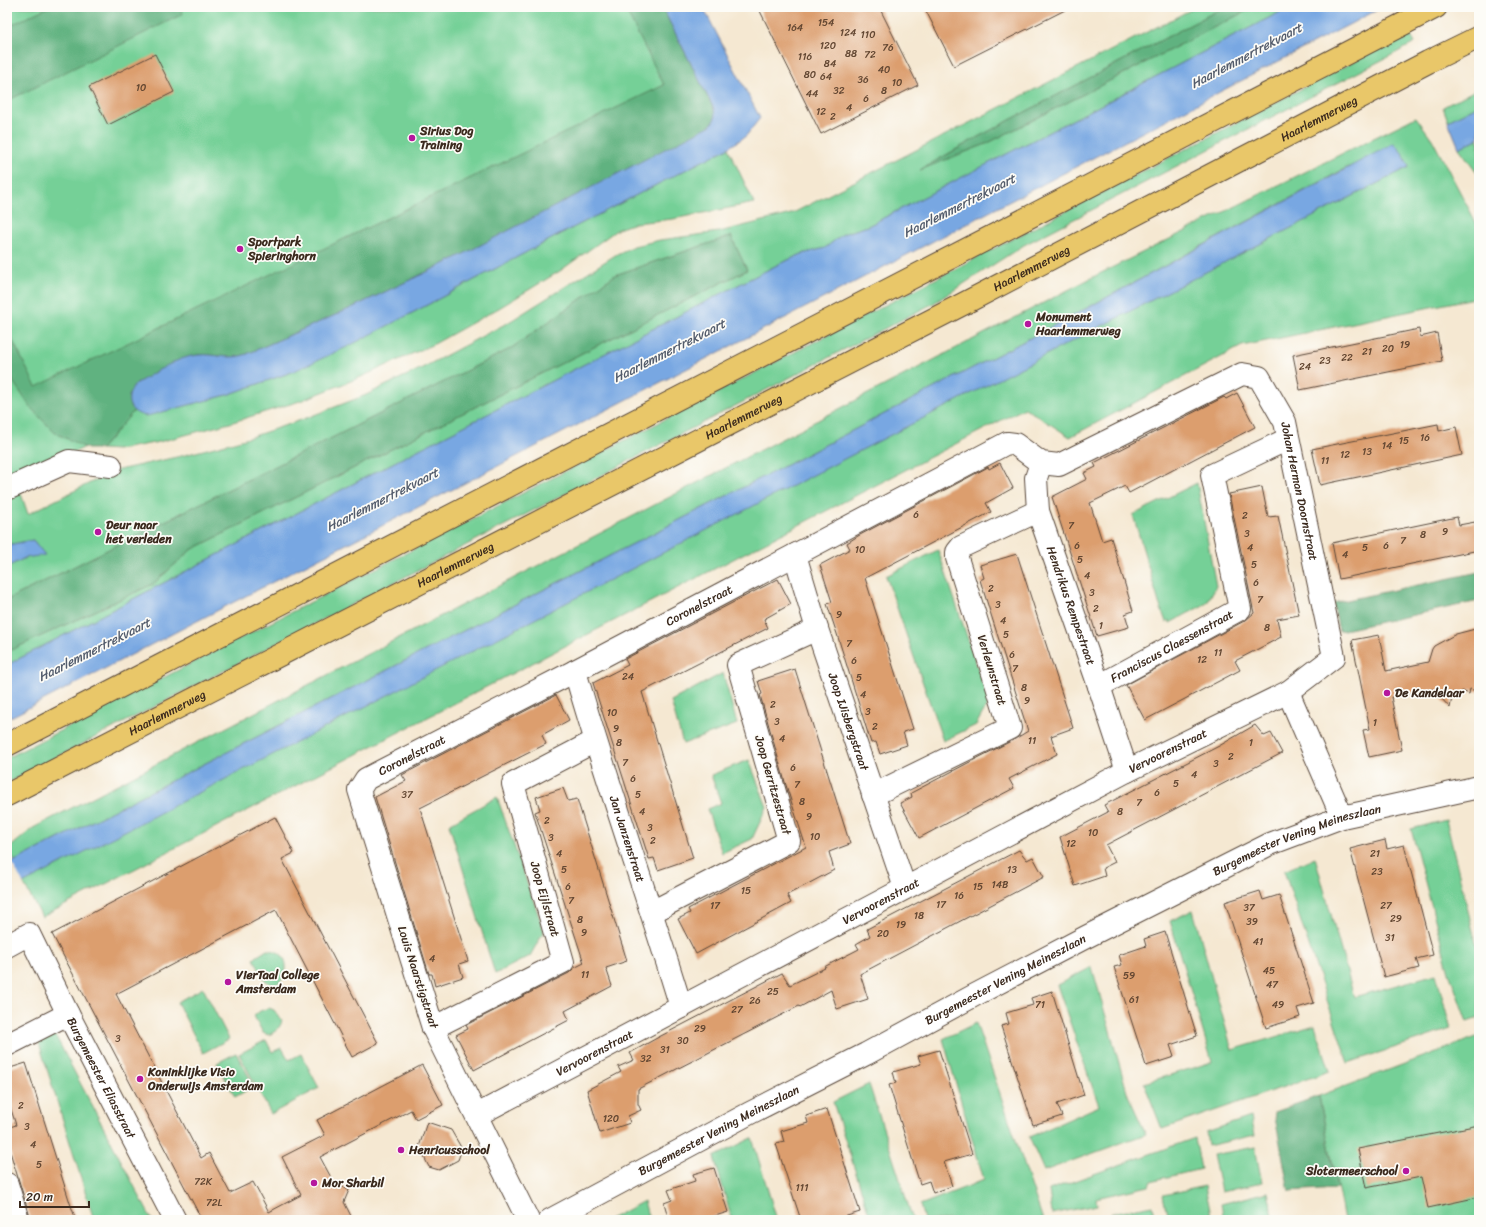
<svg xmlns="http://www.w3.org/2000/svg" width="1486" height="1227" viewBox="0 0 1486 1227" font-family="Sriracha,sans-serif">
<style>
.green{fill:#75d097;stroke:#587d5a}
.forest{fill:#60b280;stroke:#4e6e4f}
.water{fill:#78a7e2;stroke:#5a6880}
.pier{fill:#f5e8d2}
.building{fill:#dc9e6e}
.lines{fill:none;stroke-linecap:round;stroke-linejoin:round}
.minor-casing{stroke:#574639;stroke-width:24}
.primary-casing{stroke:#574639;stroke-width:24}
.minor{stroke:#fff;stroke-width:22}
.primary{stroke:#e9c769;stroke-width:22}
.poi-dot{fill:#b5179e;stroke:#fdfcf7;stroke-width:1.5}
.labels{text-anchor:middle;stroke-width:3.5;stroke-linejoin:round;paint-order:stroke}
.number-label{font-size:10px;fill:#634732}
.street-label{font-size:12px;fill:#3b2a1e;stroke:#fdfcf7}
.poi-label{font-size:12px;font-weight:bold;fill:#3b2a1e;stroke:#fdfcf7;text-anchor:start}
.water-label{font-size:13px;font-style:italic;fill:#535c6c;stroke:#fdfcf7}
</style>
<rect width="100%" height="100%" fill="#fdfcf7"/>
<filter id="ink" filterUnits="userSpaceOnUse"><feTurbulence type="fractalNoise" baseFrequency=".025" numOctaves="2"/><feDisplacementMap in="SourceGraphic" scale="8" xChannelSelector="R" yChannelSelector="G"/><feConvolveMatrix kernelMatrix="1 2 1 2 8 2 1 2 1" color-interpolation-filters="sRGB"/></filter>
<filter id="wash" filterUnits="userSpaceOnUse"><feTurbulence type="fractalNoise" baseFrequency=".012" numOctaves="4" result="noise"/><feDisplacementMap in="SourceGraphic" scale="16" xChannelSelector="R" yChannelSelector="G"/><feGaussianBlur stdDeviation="0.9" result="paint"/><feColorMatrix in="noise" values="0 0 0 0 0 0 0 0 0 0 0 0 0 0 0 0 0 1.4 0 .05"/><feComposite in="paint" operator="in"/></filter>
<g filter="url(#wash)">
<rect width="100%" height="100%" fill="#f5e8d2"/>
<path class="green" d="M7 7H661L707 100 157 413 227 395 292 372 414 312 555 237 728 148 754 203 673 219 635 223 618 229 560 271 499 308 436 343 361 377 300 401 230 423 159 442 117 450 101 449 115 433 7 484Z
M1196 7H1224L978 137 923 168 986 144 1254 7H1290L868 226 843 234 825 248 802 254 779 264 410 454 7 665V652L153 584 191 550 747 270 731 236 615 275 510 349 7 600V567L25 558 44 554 33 540 7 545V489L18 485 28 514 114 471 181 456 245 439 301 420 366 395 422 368 509 322 617 254 634 246 660 240 719 232 791 214Z
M1409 33 1415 43 1024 245 934 303 7 783V758L558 475Z
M1479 88V105L1448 121 1443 107Z
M1416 117 1432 139 1479 228V297L1242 346 1070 437 1025 408 42 917 23 883 1409 167H1348L1074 315 777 470 15 861 7 850 33 828 1095 276Z
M1479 138V175L1459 148Z
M1197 483 1216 586 1207 603 1170 623 1169 620 1166 622 1159 603 1133 515Z
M938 550 989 702 976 725 943 741 886 576Z
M723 673 737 724 683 744 671 701Z
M749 760 767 807 752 839 722 853 707 809 721 803 711 775Z
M497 797 544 931 530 956 495 974 449 824Z
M1446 820 1479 956V1018L1467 1022 1449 972 1411 829Z
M1315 857 1354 997 1436 974 1451 1029 1348 1063 1284 871Z
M1193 910 1232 1050 1315 1025 1330 1071 1162 1129 1144 1083 1212 1062 1170 921Z
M267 950C300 950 284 997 266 981 261 977 258 965 254 959L256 957Z
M1092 967 1128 1095 1146 1134 1044 1171 1029 1137 1099 1106 1057 985Z
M203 988 229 1039 203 1053 177 1002Z
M269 1008 274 1010 282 1021C280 1028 275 1032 269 1035L263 1033 254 1016 260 1011Z
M976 1023 1043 1220H924L920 1205 984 1180 943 1039Z
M53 1031 152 1220H94L38 1040Z
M1479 1036V1220H1344L1319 1096Z
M266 1040 272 1052 282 1048 289 1060 301 1054 319 1088 271 1114 239 1054Z
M236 1053 254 1086 235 1097 217 1063Z
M869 1084 913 1220H871L833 1102Z
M1251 1117 1255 1135 1208 1146 1206 1132Z
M752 1138 777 1220H732L714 1157Z
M1195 1138 1201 1169 1151 1181 1149 1186 1096 1198 1097 1205 1052 1214 1049 1190Z
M1255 1147 1262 1183 1221 1192 1213 1155Z
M1205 1186 1212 1220H1168L1163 1195Z
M1268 1192 1274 1220H1224L1221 1204Z
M644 1201 649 1220H608Z
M1153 1205 1156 1220H1113L1111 1213Z"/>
<path class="forest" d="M48 7H180L183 14 7 101V27Z
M624 7H662L714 109C716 117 715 122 708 128L450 261 349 309 247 354C226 362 217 353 198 355 176 358 156 373 137 383 128 392 126 401 134 411L101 449H88L55 433 31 408 14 383 7 368V329L36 387 664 85Z
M1224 7H1254L986 144 920 170 978 137Z
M731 236 747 270 191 550 153 584 7 652V600L510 349 615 275Z
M1479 572V601L1339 631 1333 603Z
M1319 1096 1337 1188 1289 1191 1274 1112Z"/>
<path class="water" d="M662 7H703L760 118 746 136 728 148 555 237 414 312 347 347 292 372 227 395 147 416C127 414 123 396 137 383 155 373 176 357 198 355 217 353 227 361 247 354L349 309 450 261 711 125 715 118 714 109Z
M1290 7H1383L826 297 7 719V665L410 454 779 264 802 254 825 248 843 234 868 226Z
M1479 105V138L1459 148 1448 121Z
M1394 143 1403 154 1409 167 7 892V864L15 861 777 470 1074 315Z
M33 540 45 555 25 558 7 567V545Z"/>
<path class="pier" d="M11 861 24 885 7 894V862Z"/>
<g id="blocks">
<path class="building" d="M758 7H879L918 85 821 134Z
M924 7H1071L954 66Z
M155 54 174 92 108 125 89 87Z
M1419 329 1420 337 1437 333 1442 361 1300 390 1293 355Z
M1237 393 1255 427 1129 493 1125 486 1090 503 1102 541 1111 538 1133 611 1125 614 1129 627 1097 636 1052 497 1087 479 1084 473 1096 467 1094 463 1224 397 1226 399Z
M1438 424 1439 431 1456 427 1462 455 1320 485 1312 449Z
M1000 463 1013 488 986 503 991 512 865 578 913 729 903 732 907 745 880 754 876 742 871 743 837 634 827 604 832 602 820 565 850 549 847 543 858 536 988 467 989 469Z
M1262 487 1268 517 1278 516 1299 615 1277 619 1281 637 1235 661 1240 670 1145 720 1126 685 1246 620 1254 613 1229 494Z
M1457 517 1459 525 1475 522 1479 539V550L1339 579 1332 543Z
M1017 554 1073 728 1051 736 1057 754 1009 779 1014 788 919 838 900 803 912 797 911 793 968 763 1015 739 1028 731 980 580 984 578 980 565Z
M778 579 791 604 764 619 768 628 642 692 693 858 658 870 654 858 649 859 593 683 628 665 625 659Z
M1479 628V692L1470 689 1469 694 1462 691 1460 695 1453 692 1450 708 1433 689 1391 697 1402 750 1369 757 1363 730 1370 729 1352 640 1379 635 1386 671 1428 662 1432 649 1434 646 1456 634Z
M795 669 850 844 829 852 834 870 787 895 791 903 696 954 678 919 690 913 688 909 806 847 785 782 760 695 762 694 758 681Z
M556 695 569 720 542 735 546 744 420 808 468 961 459 964 463 977 435 986 432 974H429L375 797 406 781 402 775Z
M1255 725 1264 736 1271 733 1282 753 1106 845 1115 862 1103 868 1105 876 1075 886 1060 837 1108 812 1104 805 1114 800 1219 746Z
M563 788 568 801 577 799 627 961 606 968 612 986 565 1011 569 1020 474 1070 456 1035 468 1029 466 1025 569 973 574 968 584 963 535 812 540 810 536 797Z
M275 817 294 853 282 859 378 1043 352 1057 276 910 116 994 201 1158 209 1153 230 1193 253 1182 269 1212 301 1195 282 1157 325 1135 317 1120 422 1065 443 1105 416 1119 411 1110 320 1157 334 1183 349 1190 344 1202 353 1220H202L52 934Z
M1385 840 1387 849 1404 845 1433 955 1416 959 1419 968 1384 977 1350 849Z
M1019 850 1027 860 1033 857 1044 877 860 974 868 999 837 1009 831 990 800 1007 799 1006 638 1089V1104L641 1110 628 1116 630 1123 600 1133 587 1090 621 1072 618 1067 634 1060 630 1053 657 1038 782 973 790 985 825 968 824 967 859 949 856 944 870 936 867 929Z
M1260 891 1263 900 1279 895 1314 1003 1297 1008 1300 1017 1266 1028 1225 902Z
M1165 932 1197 1036 1170 1045 1174 1057 1146 1066 1114 967 1122 965 1119 955 1146 946 1144 939Z
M1052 991 1084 1095 1057 1104 1062 1116 1033 1125 1001 1026 1009 1024 1006 1013 1033 1005 1031 998Z
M939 1050 972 1154 944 1162 952 1186 933 1193 929 1181 920 1184 889 1085 896 1083 893 1072 921 1064 918 1056Z
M26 1063 70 1203 76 1220H31L7 1142V1128L16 1125 7 1097V1069Z
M827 1109 860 1212 834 1220H801L776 1144 784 1142 781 1131 808 1123 806 1116Z
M427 1122 451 1130 462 1149 458 1160 439 1170 429 1167 419 1147Z
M1479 1125V1197L1428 1208 1421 1177 1366 1188 1358 1149Z
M714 1168 728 1212 702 1220H669L664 1203 672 1200 668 1190 695 1181 693 1174Z"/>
</g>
</g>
<g filter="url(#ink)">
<use href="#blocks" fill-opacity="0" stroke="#574639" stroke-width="1"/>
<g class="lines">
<g class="minor-casing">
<g id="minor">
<path id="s1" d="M1041 463 1036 478 1038 511 1099 686 1127 771"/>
<path d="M7 489 69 461 111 466"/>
<path id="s2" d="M795 555 817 629 905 888"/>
<path id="s3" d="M575 671C607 784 647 894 681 1007"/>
<path id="s4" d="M1099 686 1240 609 1212 475 1288 439"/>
<path d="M873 795 1010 728 957 558V552L961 547 1038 511"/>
<path d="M652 912 789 841 738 665 817 629"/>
<path id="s5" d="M7 946 29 934 68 1014 175 1220"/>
<path d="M433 1028 563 962 513 784 595 741"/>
<path d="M7 1045 68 1014"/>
<path id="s6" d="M477 1115 1127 771 1288 692"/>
<path d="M7 1184 18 1220"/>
<path id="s7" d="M528 1220 433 1028 359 790 366 779 575 671 1007 443 1015 444 1041 463 1059 465 1242 374 1259 377 1285 422 1334 657 1288 692 1342 817"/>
<path id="s8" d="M550 1220 750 1113 866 1054 975 995 1086 937 1270 844 1342 817 1479 787"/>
</g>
</g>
<g class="primary-casing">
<g id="primary">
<path d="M7 745 1436 7"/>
<path id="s9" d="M7 795 965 303 1428 62 1479 37"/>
</g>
</g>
<use href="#minor" class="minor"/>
<use href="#primary" class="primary"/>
</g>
</g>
<g class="poi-dot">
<circle cx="412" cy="138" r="4"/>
<circle cx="240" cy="249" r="4"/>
<circle cx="1028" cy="324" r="4"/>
<circle cx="98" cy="532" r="4"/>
<circle cx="1387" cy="693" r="4"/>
<circle cx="228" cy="982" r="4"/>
<circle cx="140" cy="1079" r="4"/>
<circle cx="401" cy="1150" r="4"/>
<circle cx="1406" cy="1171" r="4"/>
<circle cx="314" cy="1183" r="4"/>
</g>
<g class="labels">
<g class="number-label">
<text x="826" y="26">154</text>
<text x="795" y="31">164</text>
<text x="848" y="36">124</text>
<text x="868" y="38">110</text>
<text x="828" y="49">120</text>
<text x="888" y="51">76</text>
<text x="851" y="57">88</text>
<text x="870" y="58">72</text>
<text x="805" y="60">116</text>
<text x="830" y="67">84</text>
<text x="884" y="73">40</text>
<text x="810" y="78">80</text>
<text x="826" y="80">64</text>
<text x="863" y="83">36</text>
<text x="897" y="86">10</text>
<text x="141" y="91">10</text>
<text x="839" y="94">32</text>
<text x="884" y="94">8</text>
<text x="812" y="97">44</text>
<text x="866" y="102">6</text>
<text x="849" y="111">4</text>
<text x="821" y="115">12</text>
<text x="833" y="120">2</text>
<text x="1405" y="348">19</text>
<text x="1388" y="352">20</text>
<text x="1367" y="355">21</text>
<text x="1347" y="361">22</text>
<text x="1325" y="364">23</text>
<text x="1305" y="370">24</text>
<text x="1425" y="441">16</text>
<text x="1404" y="444">15</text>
<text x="1387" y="449">14</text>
<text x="1367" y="455">13</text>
<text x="1345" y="458">12</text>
<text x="1325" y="464">11</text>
<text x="916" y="518">6</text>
<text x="1245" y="519">2</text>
<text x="1071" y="529">7</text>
<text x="1445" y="535">9</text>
<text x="1247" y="537">3</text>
<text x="1423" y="538">8</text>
<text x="1403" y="544">7</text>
<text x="1077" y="549">6</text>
<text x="1386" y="549">6</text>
<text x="1250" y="551">4</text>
<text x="1365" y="551">5</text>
<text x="860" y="553">10</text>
<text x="1345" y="558">4</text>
<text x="1080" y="563">5</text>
<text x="1254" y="568">5</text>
<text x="1087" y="579">4</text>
<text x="1256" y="586">6</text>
<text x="991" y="592">2</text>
<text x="1092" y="596">3</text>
<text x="1260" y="603">7</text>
<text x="998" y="608">3</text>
<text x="1096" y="612">2</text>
<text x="839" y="618">9</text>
<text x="1003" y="624">4</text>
<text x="1101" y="629">1</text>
<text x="1267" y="631">8</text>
<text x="1006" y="638">5</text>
<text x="849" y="647">7</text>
<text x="1218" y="656">11</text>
<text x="1012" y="658">6</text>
<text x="1202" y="663">12</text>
<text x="854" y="664">6</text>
<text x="1015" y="672">7</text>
<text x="628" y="680">24</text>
<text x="859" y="681">5</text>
<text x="1024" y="691">8</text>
<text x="863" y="698">4</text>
<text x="1027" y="704">9</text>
<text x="773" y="708">2</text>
<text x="868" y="715">3</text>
<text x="612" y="716">10</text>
<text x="777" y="725">3</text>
<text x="1375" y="726">1</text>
<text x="875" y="730">2</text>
<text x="616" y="732">9</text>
<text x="782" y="742">4</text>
<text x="1032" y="744">11</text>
<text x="619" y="746">8</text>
<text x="1251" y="746">1</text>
<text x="1231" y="760">2</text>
<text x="625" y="766">7</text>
<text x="1216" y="767">3</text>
<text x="793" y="771">6</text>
<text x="1194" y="778">4</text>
<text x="633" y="782">6</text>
<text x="1176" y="787">5</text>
<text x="797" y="788">7</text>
<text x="1157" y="796">6</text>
<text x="407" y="798">37</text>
<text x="638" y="798">5</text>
<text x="802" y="805">8</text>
<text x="1139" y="806">7</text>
<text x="642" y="815">4</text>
<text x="1120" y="815">8</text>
<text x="809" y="820">9</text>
<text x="547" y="824">2</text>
<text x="650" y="831">3</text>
<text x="1093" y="836">10</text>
<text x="815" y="840">10</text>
<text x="551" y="841">3</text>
<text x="653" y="844">2</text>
<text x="1071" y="847">12</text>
<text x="559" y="857">4</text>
<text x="1375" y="857">21</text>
<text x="564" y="873">5</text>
<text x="1012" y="873">13</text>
<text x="1377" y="875">23</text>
<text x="1000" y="888">14B</text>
<text x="568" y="890">6</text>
<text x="978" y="890">15</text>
<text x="746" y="894">15</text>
<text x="959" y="899">16</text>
<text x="571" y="904">7</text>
<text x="941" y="908">17</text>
<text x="715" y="909">17</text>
<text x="1386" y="909">27</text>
<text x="1249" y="911">37</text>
<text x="919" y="919">18</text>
<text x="1396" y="922">29</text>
<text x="580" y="923">8</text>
<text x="1252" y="925">39</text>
<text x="901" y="928">19</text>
<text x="584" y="936">9</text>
<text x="883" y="937">20</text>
<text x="1390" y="941">31</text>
<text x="1258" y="945">41</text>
<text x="432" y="962">4</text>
<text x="1269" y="974">45</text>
<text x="585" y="978">11</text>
<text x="1129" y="979">59</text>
<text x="1272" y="988">47</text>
<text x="773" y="995">25</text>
<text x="1134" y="1003">61</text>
<text x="755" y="1004">26</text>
<text x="1040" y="1008">71</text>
<text x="1278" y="1008">49</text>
<text x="737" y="1013">27</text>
<text x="700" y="1032">29</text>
<text x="118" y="1042">3</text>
<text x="683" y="1044">30</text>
<text x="665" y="1053">31</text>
<text x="646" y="1062">32</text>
<text x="21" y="1109">2</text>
<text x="611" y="1122">120</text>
<text x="27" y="1130">3</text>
<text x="33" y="1148">4</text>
<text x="39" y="1168">5</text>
<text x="203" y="1185">72K</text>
<text x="802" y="1191">111</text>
<text x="214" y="1206">72L</text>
</g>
<g class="street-label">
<text dy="4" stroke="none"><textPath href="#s9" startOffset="1476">Haarlemmerweg</textPath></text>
<text dy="4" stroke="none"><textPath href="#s9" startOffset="1152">Haarlemmerweg</textPath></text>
<text dy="4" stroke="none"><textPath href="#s9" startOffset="828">Haarlemmerweg</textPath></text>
<text dy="4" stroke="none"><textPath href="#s7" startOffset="1603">Johan Herman Doornstraat</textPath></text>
<text dy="4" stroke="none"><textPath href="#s9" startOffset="504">Haarlemmerweg</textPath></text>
<text dy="4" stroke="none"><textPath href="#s7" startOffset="852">Coronelstraat</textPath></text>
<text dy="4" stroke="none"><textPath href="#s1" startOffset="149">Hendrikus Rempestraat</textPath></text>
<text dy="4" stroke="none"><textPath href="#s4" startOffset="83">Franciscus Claessenstraat</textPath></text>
<text transform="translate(992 670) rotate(73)" y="4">Verleunstraat</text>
<text dy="4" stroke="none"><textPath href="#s9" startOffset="180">Haarlemmerweg</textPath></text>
<text dy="4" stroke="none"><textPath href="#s2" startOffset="175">Joop IJisbergstraat</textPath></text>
<text dy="4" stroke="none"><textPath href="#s6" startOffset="781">Vervoorenstraat</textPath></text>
<text dy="4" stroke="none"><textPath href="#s7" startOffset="528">Coronelstraat</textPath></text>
<text transform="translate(773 785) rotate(74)" y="4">Joop Gerritzestraat</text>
<text dy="4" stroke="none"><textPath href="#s3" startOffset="176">Jan Janzenstraat</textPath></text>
<text dy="4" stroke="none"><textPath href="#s8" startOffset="839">Burgemeester Vening Meineszlaan</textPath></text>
<text transform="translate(545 899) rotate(74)" y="4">Joop Eijlstraat</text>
<text dy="4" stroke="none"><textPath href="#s6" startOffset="457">Vervoorenstraat</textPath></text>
<text transform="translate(418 977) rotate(72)" y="4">Louis Naarstigstraat</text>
<text dy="4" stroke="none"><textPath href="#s8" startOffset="515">Burgemeester Vening Meineszlaan</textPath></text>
<text dy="4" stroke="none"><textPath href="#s6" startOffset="133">Vervoorenstraat</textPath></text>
<text dy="4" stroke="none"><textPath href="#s5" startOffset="186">Burgemeester Eliasstraat</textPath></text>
<text dy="4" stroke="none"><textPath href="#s8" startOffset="191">Burgemeester Vening Meineszlaan</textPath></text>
</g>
<g class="poi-label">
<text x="420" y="135">Sirius Dog<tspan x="420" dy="14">Training</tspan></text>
<text x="248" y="246">Sportpark<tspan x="248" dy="14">Spieringhorn</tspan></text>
<text x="1036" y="321">Monument<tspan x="1036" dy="14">Haarlemmerweg</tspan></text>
<text x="106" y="529">Deur naar<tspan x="106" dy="14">het verleden</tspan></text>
<text x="1395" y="697">De Kandelaar</text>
<text x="236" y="979">VierTaal College<tspan x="236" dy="14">Amsterdam</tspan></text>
<text x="148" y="1076">Koninklijke Visio<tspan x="148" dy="14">Onderwijs Amsterdam</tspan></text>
<text x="409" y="1154">Henricusschool</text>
<text x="1398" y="1175" text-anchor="end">Slotermeerschool</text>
<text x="322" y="1187">Mor Sharbil</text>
</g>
<g class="water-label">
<text transform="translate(1246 55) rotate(-28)" y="5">Haarlemmertrekvaart</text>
<text transform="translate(959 205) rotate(-27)" y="5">Haarlemmertrekvaart</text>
<text transform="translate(669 350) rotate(-27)" y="5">Haarlemmertrekvaart</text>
<text transform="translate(382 499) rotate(-27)" y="5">Haarlemmertrekvaart</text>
<text transform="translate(94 649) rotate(-27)" y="5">Haarlemmertrekvaart</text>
</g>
</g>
<rect width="1486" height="1227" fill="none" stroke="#fdfcf7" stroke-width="24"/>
<path d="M20 1201v6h69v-6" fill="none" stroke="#3b2a1e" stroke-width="2"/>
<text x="26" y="1201" font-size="12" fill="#3b2a1e" stroke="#fdfcf7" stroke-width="3" paint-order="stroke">20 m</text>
</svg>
